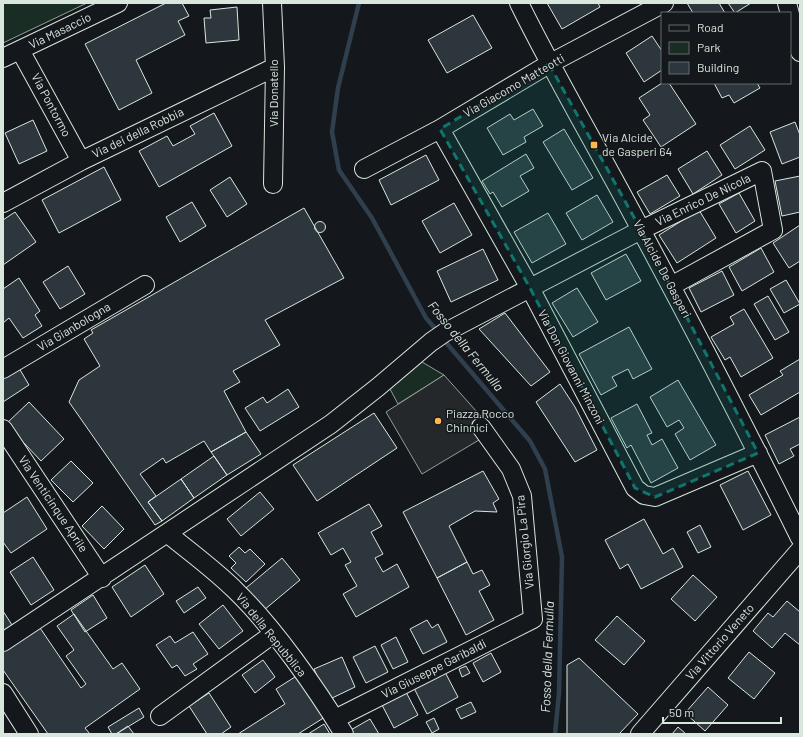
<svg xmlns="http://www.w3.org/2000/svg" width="803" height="737" viewBox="0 0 803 737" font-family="Barlow,sans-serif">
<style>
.green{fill:#1a2d24;stroke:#939e99}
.parking{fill:#24282b;stroke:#939e99}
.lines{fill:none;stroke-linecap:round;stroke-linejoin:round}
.stream{stroke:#2f3f4d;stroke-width:4.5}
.building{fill:#2c363c;stroke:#d8e6dc}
.minor-casing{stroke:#d8e6dc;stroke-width:20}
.minor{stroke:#14181c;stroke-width:18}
.marked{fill:#0f766e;fill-opacity:0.2;stroke:#0f766e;stroke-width:3;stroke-dasharray:8 5;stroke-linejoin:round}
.poi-dot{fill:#ffb74d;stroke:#14181c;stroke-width:1.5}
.labels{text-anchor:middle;stroke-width:3;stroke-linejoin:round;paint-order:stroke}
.street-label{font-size:12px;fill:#d8e6dc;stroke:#14181c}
.poi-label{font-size:12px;fill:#d8e6dc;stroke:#14181c;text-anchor:start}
.water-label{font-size:13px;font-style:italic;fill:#d8e6dc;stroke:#14181c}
</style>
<rect width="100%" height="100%" fill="#14181c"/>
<path class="green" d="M3 3H87L3 43Z
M422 362 444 375 398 404 390 389Z"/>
<path class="parking" d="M444 375 494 431 422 474 386 412Z"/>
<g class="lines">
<path class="stream" d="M359 3 338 88 332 132 339 170 372 218 426 318 439 333
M443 339 530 441 545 469 562 557 559 693 555 734"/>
</g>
<path class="building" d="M166 3H182L189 16 178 21 185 35 136 60 152 93 119 110 85 44Z
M547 3H598L600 7 562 29Z
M687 3H719L725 13H693Z
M728 3H751L735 13Z
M237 7 239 40 206 43 204 18H211L210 10Z
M473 15 492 48 447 73 428 40Z
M652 36 662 51V70L644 82 626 53Z
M662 83H669L696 124 661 147 643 120 650 115 639 98Z
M714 83H757L760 88 734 103 729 95 722 98Z
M533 109 543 126 524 137 526 142 503 155 487 128 510 114 514 120Z
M214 113 232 146 159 187 139 151 167 136 173 146 195 134 190 126Z
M33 120 47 151 19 164 5 133Z
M795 122 800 135V157L782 164 770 132Z
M750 126 765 150 735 169 720 145Z
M564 129 593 178 572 190 543 142Z
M707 151 722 175 693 194 678 169Z
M526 154 534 168 520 176 529 191 502 207 493 192 490 194 482 181Z
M426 155 439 180 391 205 379 180Z
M104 167 121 200 59 233 42 200Z
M667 175 680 196 650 214 637 192Z
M800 176V212L782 216 775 181Z
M230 177 247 204 227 217 210 190Z
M739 193 755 221 736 233 719 204Z
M597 195 613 222 582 240 566 213Z
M192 202 206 226 180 242 166 217Z
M454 203 472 235 440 253 422 221Z
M304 208 344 278 265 320 280 345 233 371 240 382 224 391 246 432 211 452 204 441 166 463 163 458 140 474 156 496 148 502 162 521 155 525 69 402 79 380 100 366 84 339 93 333 91 330Z
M699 210 716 238 677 263 659 235Z
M15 212 36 242 3 265V220Z
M548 213 566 244 532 263 514 232Z
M314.5 227a5.5 5.5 0 1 1 11 0a5.5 5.5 0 1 1-11 0Z
M800 225V261L789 268 773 243Z
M761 248 774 272 742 291 729 267Z
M483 249 498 280 451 302 437 271Z
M626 254 641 281 606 300 591 273Z
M68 266 85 294 60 309 43 282Z
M722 271 734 295 701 312 689 288Z
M19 278 40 311 35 315 42 326 23 338 9 318 3 323V289Z
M786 280 800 304 784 313 770 289Z
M577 288 598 322 573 337 552 303Z
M768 296 789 332 775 340 754 304Z
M744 309 773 358 741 377 730 357 725 360 711 337 734 324 730 317Z
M505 313 550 372 531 386 479 329Z
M629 327 652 369 633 379 628 369 612 377 617 386 601 395 579 354Z
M800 359V392L761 415 749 395 783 375 780 371Z
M19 368 29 385 3 402V378Z
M678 380 716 445 690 460 675 434 684 428 679 420 667 427 650 397Z
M560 384 575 407 597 450 575 462 536 402Z
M288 389 299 407 260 431 245 408 263 397 267 403Z
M29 402 64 439 41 461 6 424Z
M637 404 652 433 647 435 652 445 662 439 678 468 651 483 631 445 627 448 611 418Z
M374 413 397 448 317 501 293 465Z
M800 417V444L790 449 794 456 779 464 765 435Z
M246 432 261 454 227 475 211 452Z
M214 456 227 475 194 498 181 479Z
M71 461 93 483 73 502 51 480Z
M483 471 499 499 493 503 497 512 475 511 449 526 467 562 437 578 403 512Z
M748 471 771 515 743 530 720 485Z
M181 479 194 498 162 521 148 502Z
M260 492 274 509 241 536 227 519Z
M27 497 47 529 11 553 3 542V513Z
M369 504 382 526 371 532 383 554 375 558 383 572 397 564 409 587 356 617 343 594 357 586 345 565 351 562 343 548 331 555 318 533Z
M102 506 124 529 104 549 82 526Z
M644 519 663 554 673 548 683 567 641 589 628 564 620 569 605 540Z
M700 525 711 547 698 553 687 532Z
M239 547 245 553 250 549 265 564 246 582 231 568 236 563 229 556Z
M33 557 54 590 31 605 10 572Z
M282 558 300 580 264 610 246 588Z
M467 562 473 574 482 570 490 585 479 591 494 620 466 635 437 578Z
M145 565 164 594 131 617 112 587Z
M693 575 717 597 695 621 671 599Z
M198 587 206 598 184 613 176 601Z
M93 595 107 618 85 632 71 610Z
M787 601 800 612V645L785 633 772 648 753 631 768 613 773 617Z
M223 605 243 631 219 649 199 624Z
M3 611 12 625 3 631Z
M74 614 113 669 122 663 140 689 85 728 90 734H48L3 670V650L38 625 81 688 86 684 66 656 74 650 57 626Z
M617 616 645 641 624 665 595 640Z
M427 620 432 628 438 624 447 642 423 654 410 629Z
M193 632 208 654 193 664 197 669 185 676 177 665 172 668 156 645 170 636 175 643Z
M396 637 408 662 393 669 381 645Z
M375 646 388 672 366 683 353 657Z
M749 652 775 673 754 699 728 678Z
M491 653 501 672 483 682 473 663Z
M342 657 355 687 328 700 314 669Z
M579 658 638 714 619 734H567V665Z
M263 660 275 677 255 693 242 675Z
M466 666 470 673 462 677 459 669Z
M445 672 458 697 427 714 414 688Z
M298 675 325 717 298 734H238L285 704 276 689Z
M708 687 728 705 705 731 685 713Z
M406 692 418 715 394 728 382 705Z
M209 693 231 727 221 734H207L189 706Z
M471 702 476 712 461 719 456 709Z
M139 708 144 717 116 734H112L108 727Z
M434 718 439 729 432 733 426 722Z
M370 719 379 734H351L349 731Z
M324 724 330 734H308Z
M128 726 134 734H116Z
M678 727 686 734H672Z"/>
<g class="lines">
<g class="minor-casing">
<path id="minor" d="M272 3 275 67 273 184
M519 3C557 80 601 154 641 230 696 332 749 435 800 538
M787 3 800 52
M20 50 81 161
M3 58 118 3
M440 129 530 288 635 488 644 495 655 497 758 453
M364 169 440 129 549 64 664 3
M3 203 81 161 275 67
M3 369 145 285
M3 429 102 578
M167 533C190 552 215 570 236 591 275 629 316 688 344 734
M3 642 331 424 378 387 431 342 444 333 641 230 762 171 773 230 671 286
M3 693 29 734
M160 716 273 634
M335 719 533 619 522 496 511 469 481 427
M640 734 800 550"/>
</g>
<use href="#minor" class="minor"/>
</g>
<path class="marked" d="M549 64 641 230 758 453 655 497 635 488 530 288 440 129Z"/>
<g class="poi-dot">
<rect x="590" y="141" width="8" height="8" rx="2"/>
<circle cx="438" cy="421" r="4"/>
</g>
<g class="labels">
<g class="street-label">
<text transform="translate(60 31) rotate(-26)" y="4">Via Masaccio</text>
<text transform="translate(514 86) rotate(-30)" y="4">Via Giacomo Matteotti</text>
<text transform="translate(274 93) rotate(-90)" y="4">Via Donatello</text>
<text transform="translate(51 105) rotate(62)" y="4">Via Pontormo</text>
<text transform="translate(138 133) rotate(-26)" y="4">Via dei della Robbia</text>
<text transform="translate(703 200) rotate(-26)" y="4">Via Enrico De Nicola</text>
<text transform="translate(662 269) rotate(62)" y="4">Via Alcide De Gasperi</text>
<text transform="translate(74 327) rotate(-31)" y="4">Via Gianbologna</text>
<text transform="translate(571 367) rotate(62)" y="4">Via Don Giovanni Minzoni</text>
<text transform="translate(53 504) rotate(56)" y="4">Via Venticinque Aprile</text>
<text transform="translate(525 542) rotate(-96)" y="4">Via Giorgio La Pira</text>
<text transform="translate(271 635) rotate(51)" y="4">Via della Repubblica</text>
<text transform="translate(720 642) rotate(-49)" y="4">Via Vittorio Veneto</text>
<text transform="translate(434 669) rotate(-27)" y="4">Via Giuseppe Garibaldi</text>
</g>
<g class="poi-label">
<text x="602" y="142">Via Alcide<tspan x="602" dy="14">de Gasperi 64</tspan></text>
<text x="446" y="418">Piazza Rocco<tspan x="446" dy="14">Chinnici</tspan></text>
</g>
<g class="water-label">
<text transform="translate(466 346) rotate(51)" y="5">Fosso della Fermulla</text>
<text transform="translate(547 657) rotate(-88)" y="5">Fosso della Fermulla</text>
</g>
</g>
<rect width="803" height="737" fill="none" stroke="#d8e6dc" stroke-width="8"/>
<rect x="661" y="12" width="130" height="72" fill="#14181c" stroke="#626a69"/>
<rect x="669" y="25" width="20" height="6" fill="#14181c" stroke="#626a69"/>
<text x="697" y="32" font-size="12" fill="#d8e6dc">Road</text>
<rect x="669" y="42" width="20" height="12" fill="#1a2d24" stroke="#626a69"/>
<text x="697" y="52" font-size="12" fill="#d8e6dc">Park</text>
<rect x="669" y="62" width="20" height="12" fill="#2c363c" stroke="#626a69"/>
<text x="697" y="72" font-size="12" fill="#d8e6dc">Building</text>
<path d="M663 717v6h118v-6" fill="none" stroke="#d8e6dc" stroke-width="2"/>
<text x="669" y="717" font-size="12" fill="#d8e6dc" stroke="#14181c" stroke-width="3" paint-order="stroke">50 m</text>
</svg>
